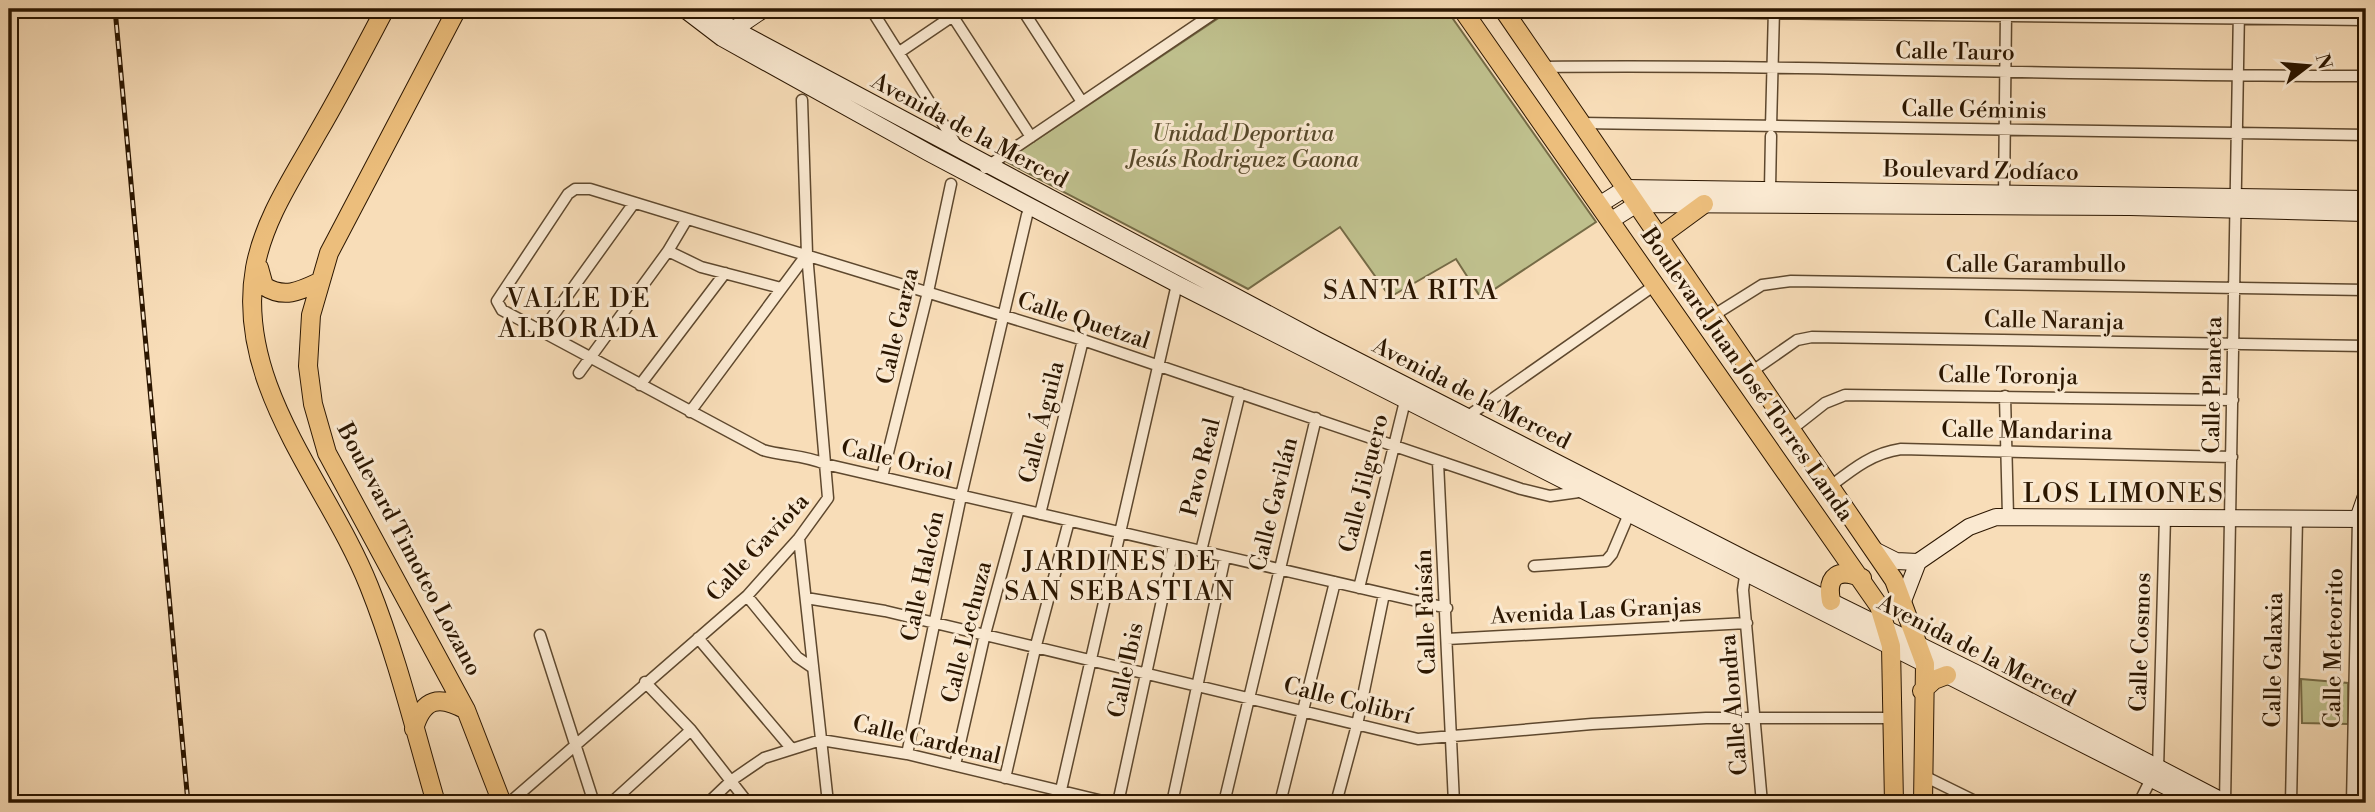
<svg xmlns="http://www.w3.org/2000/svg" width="2375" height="812" viewBox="0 0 2375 812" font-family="'Libre Bodoni',serif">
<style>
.green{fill:#bfc08d;stroke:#756b46;stroke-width:2}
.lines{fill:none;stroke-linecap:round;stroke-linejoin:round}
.street-casing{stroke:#5e482e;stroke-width:13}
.secondary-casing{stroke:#2b1600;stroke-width:18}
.primary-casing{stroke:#2b1600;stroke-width:20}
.street{stroke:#fae9d1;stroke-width:10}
.secondary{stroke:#fae9d1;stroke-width:16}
.primary{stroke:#ecbe7c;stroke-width:18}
.rail-casing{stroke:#2b1600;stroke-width:5}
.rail{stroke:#fae9d1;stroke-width:2.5;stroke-dasharray:8;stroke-linecap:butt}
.labels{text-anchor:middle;stroke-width:6;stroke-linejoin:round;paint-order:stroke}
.street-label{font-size:23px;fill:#2b1600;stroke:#fae9d1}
.park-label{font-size:23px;font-style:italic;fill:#57492a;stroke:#fae9d1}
.quarter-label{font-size:26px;letter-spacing:2px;fill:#2b1600;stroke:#fae9d1}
</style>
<rect width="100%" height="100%" fill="#f8ddb8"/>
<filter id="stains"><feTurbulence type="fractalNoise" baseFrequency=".00286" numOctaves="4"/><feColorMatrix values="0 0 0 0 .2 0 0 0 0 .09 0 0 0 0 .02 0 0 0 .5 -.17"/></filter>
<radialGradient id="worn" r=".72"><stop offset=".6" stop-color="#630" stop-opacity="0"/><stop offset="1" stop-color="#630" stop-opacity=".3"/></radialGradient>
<path class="green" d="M1232 9H1446L1596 222 1481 298 1456 259 1390 297 1340 227 1248 289 1005 161Z
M2301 679 2348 683V724L2302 723Z"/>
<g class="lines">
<g class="street-casing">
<path id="street" d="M871 9 959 149
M948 9 1031 137
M1022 9 1082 102
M1503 10 2366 20
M901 51 963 9
M1542 67C1817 64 2092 77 2366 76
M1581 123 2366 135
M1771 127 1774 9
M985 168 1220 9
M1770 189 1771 136
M2004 198 2006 12
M668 251 701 267 781 288
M1714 315 1762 285 1791 281 2366 290
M542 331 634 203
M1751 372 1797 340 1812 337 2366 346
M579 373 668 251 687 219
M640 385 725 273
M2005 396 2008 516
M690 412 807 254
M1468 416 1655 285
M1792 429 1825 403 1845 395 2233 400
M1438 462 1454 803
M882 477 928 292 951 184
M1832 485C1854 468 1873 453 1901 449L2232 457
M1040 514 1083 340
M799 538 828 803
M1201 551 1240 393
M1534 566 1606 561 1612 554 1629 514
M1746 569 1743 590 1762 803
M1359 588 1407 393
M747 596 797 657 813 668
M806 598 885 611 1418 739 1592 724 1706 718H1892
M1447 608 825 464C805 455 783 456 763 450L502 310 497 301 568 194 575 189H590L1083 340 1521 489 1550 496 1586 491
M540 635 594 803
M698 638 791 748
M1447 639 1747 623
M645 682 691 730 748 803
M907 754 961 496 1027 215 1032 205
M955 765 984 638 1019 509
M2158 769 2165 517
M1922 775 1979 803
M1005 778 1035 649 1069 521
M827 799 848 803
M509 803 747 596 799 538 828 498 807 254 802 100
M611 803 691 730
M708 803 732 780 764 758 821 740 907 754 1111 803
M1058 803 1177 284
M1118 803 1174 545
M1172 803 1225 557
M1224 803 1316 418
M1280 803 1335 582
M1336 803 1357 725 1384 594
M2139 803 2151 779
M2225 803 2239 9
M2291 803 2297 518
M2352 803 2358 519"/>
</g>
<g class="secondary-casing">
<path id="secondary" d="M684 9 722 38 929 153 1177 284 2199 803
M705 9 717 20 1317 340 1749 561 1976 673 2226 803
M727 34 764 9
M1599 205 1626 188 2366 199
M1610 221 1637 204 2130 207 2366 213
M2358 519 2366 496
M1876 551 1896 561 1918 562
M1903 601 1918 562 1969 527 1996 517 2366 519"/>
</g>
<g class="primary-casing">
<path id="primary" d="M385 9C363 51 341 93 317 134 293 177 264 219 255 268 234 386 329 485 369 586 397 656 415 731 436 803
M457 9 329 253 311 315 308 366 313 404 327 453 466 710 502 803
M1462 9 1879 606 1891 646 1894 803
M1503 9 1894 580 1925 664 1923 803
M1659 237 1704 204
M259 268 264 286C284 299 300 291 319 282
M1831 601C1826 575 1839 568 1862 578
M1922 691 1934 680 1947 675
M414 729C423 698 439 695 466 710"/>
</g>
<use href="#street" class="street"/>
<use href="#secondary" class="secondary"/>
<use href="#primary" class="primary"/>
<g class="rail-casing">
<path id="rail" d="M115 9 188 803"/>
</g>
<use href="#rail" class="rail"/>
</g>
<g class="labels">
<g class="street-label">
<text transform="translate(1955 51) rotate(1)" y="8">Calle Tauro</text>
<text transform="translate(1974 109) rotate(1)" y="8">Calle Géminis</text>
<text transform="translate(970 130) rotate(28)" y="8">Avenida de la Merced</text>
<text transform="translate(1981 170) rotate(1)" y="8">Boulevard Zodíaco</text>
<text x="2036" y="272">Calle Garambullo</text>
<text transform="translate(1084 320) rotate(18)" y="8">Calle Quetzal</text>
<text transform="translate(2054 320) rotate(1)" y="8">Calle Naranja</text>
<text transform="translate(897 326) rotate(-77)" y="8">Calle Garza</text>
<text transform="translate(1748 374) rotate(55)" y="8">Boulevard Juan José Torres Landa</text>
<text transform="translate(2008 375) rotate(1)" y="8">Calle Toronja</text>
<text transform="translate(2212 385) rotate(-89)" y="8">Calle Planeta</text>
<text transform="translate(1472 393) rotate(27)" y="8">Avenida de la Merced</text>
<text transform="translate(1041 422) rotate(-76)" y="8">Calle Águila</text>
<text transform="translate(2027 430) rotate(1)" y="8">Calle Mandarina</text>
<text transform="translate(897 459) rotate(13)" y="8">Calle Oriol</text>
<text transform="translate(1200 467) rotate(-76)" y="8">Pavo Real</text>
<text transform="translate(1363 483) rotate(-76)" y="8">Calle Jilguero</text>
<text transform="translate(1273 504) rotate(-76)" y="8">Calle Gavilán</text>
<text transform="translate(757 547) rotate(-47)" y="8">Calle Gaviota</text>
<text transform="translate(410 549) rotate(62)" y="8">Boulevard Timoteo Lozano</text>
<text transform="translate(922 576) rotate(-78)" y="8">Calle Halcón</text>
<text transform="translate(1596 610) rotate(-3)" y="8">Avenida Las Granjas</text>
<text transform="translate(1425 612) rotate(-92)" y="8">Calle Faisán</text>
<text transform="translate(966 632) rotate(-76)" y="8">Calle Lechuza</text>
<text transform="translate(2140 642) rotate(-88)" y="8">Calle Cosmos</text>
<text transform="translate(2333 648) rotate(-89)" y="8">Calle Meteorito</text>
<text transform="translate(1977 650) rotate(27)" y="8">Avenida de la Merced</text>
<text transform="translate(2273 660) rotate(-89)" y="8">Calle Galaxia</text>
<text transform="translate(1125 670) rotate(-78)" y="8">Calle Ibis</text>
<text transform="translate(1348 700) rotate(14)" y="8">Calle Colibrí</text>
<text transform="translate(1733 705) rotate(-95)" y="8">Calle Alondra</text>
<text transform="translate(927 739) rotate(13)" y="8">Calle Cardenal</text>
</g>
<g class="park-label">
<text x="1243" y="141">Unidad Deportiva<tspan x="1243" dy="26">Jesús Rodriguez Gaona</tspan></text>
</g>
<g class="quarter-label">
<text x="1411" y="299">SANTA RITA</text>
<text x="579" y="307">VALLE DE<tspan x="579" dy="30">ALBORADA</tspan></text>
<text x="2124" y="502">LOS LIMONES</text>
<text x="1120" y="570">JARDINES DE<tspan x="1120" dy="30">SAN SEBASTIAN</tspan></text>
</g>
</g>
<rect width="2375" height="812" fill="none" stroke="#f8ddb8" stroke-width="35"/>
<rect x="10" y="10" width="2354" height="791" fill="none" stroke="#2b1600" stroke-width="3.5"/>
<rect x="18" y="18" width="2340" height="777" fill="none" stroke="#2b1600" stroke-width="2"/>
<g transform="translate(2308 66) rotate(74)" stroke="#fae9d1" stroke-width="5" paint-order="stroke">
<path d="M0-5L12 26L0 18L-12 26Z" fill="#2b1600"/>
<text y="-10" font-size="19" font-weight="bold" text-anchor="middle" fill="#2b1600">N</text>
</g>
<rect width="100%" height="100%" filter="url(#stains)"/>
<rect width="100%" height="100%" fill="url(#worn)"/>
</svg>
